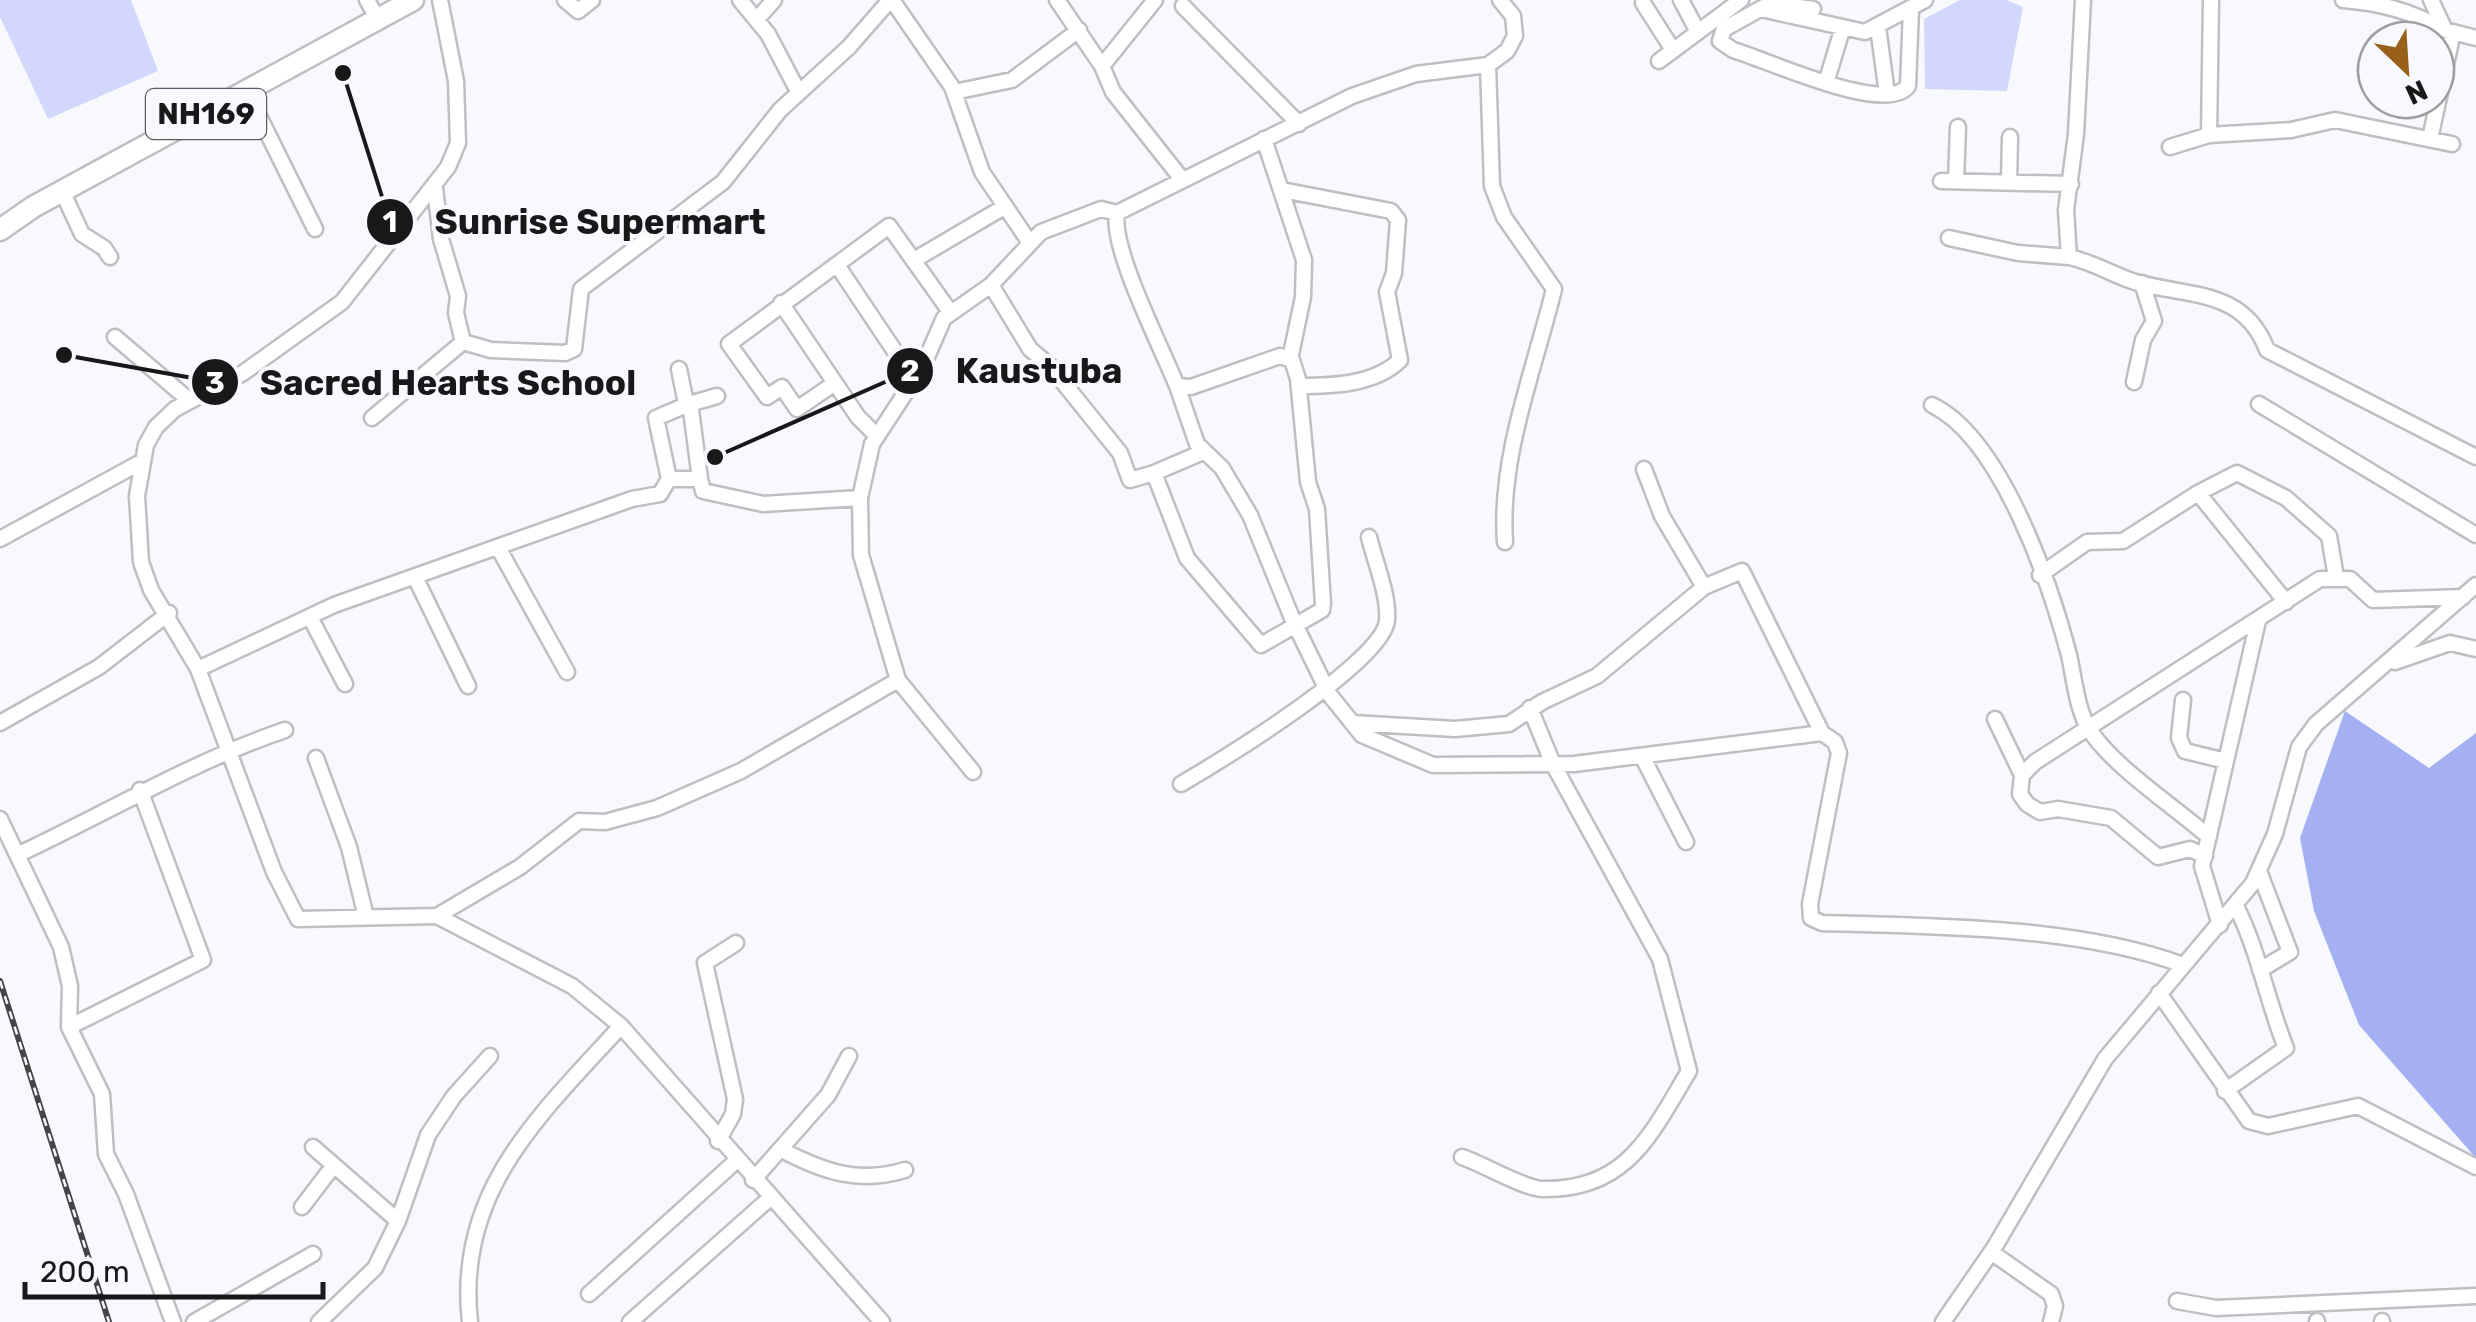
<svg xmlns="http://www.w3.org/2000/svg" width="2476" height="1322" viewBox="0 0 2476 1322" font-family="Rubik,sans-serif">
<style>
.green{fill:#d1d8fb}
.forest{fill:#a4b0f2}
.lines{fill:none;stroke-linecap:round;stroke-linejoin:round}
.minor-casing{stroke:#bebfc3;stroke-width:19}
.highway-casing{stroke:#bebfc3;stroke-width:25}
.minor{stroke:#fff;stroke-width:14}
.highway{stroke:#fff;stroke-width:20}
.rail-casing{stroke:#444546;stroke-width:6}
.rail{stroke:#f8f9fd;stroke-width:2.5;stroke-dasharray:8;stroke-linecap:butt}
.labels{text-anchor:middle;stroke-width:8;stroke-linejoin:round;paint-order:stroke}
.shield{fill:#f8f9fd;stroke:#5a5c5d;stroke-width:2.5}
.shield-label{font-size:30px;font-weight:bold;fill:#171819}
.leader{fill:none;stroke:#171819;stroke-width:4}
.callout-dot{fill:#171819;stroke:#f8f9fd;stroke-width:4}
.mark-label{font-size:30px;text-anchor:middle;font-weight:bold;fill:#fff}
.callout-label{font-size:35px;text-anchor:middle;font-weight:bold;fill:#171819;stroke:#f8f9fd;stroke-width:8;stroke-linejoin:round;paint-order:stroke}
</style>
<rect width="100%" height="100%" fill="#f8f9fd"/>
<path class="green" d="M0 0H131L158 71 48 119 0 17Z
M1960 0H2006L2023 7 2007 91 1925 89 1924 19Z"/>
<path class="forest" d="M2345 711 2429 768 2476 733V1158L2359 1025 2314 911 2300 838Z"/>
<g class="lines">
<g class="minor-casing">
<path id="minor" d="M367 0 378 20
M440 0 456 81 458 143 448 167 342 302 243 373 175 409 156 427 146 445 137 496 141 562 151 590 198 669 274 872 298 919 437 916 572 986 621 1026 882 1322
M565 0 578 11 592 0
M740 0 768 34 799 93
M892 0 952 87 982 172 1030 243
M1057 0 1102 66 1113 92 1181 178
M1681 0 1698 32
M2083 0 2076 134 2066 210 2069 257C2093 262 2113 275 2135 282 2187 297 2244 288 2267 350L2476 457
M2343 0C2381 3 2411 11 2445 30
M2431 0 2445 30 2476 38
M1643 3 1673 50
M1183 6 1299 124
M1761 9 1865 32 1925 0
M1813 9 1771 3 1724 29 1720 41 1733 50C1765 59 1886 116 1908 86L1911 9
M758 18 774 0
M1878 27 1887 94
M1659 61 1741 0
M1488 65 1492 186 1504 217 1554 289C1534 371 1499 457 1505 542
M1102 66 1155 0
M1826 83 1842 30
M247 92 315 229
M954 92 1012 80 1079 30
M2209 135 2211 0
M1264 139 1304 260 1303 297 1290 359
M2430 139 2453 32
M2170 147 2209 135 2291 130 2335 120 2452 144
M1941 181 2071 184
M1956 181 1958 127
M2009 183 2010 137
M435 188 441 239 458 296 456 313 463 342 491 350 565 353 574 349 581 289 723 182 780 110 849 47 890 0
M1282 190 1391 211 1398 220 1394 273 1387 292 1400 360C1375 385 1331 386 1299 386
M62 191 82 234 104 248 110 257
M1949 238 2018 253 2069 257
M914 260 1004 207
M837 265 914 380
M991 285 1030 349 1050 366 1120 453 1130 480 1154 473
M781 303 858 417 876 435
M115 337 190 401
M679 369 687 408
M2134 382 2143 340 2154 321 2142 283
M835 383 797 409 782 387 767 397 729 344 889 226 951 313
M1177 386 1197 444 1222 468 1250 515 1292 618 1329 694 1362 735 1433 765 1574 764 1822 733 1835 742 1839 753 1810 904 1811 918 1822 923C1933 926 2078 926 2183 965
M689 404 717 396
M2259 404 2476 535
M1932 405C2001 438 2050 583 2069 655 2074 677 2077 710 2089 729 2112 766 2175 807 2209 837
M372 418 463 342
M1203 452 1154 473 1187 558 1261 645 1322 610 1323 604 1317 509 1308 482 1298 379 1292 360 1280 356 1191 387 1177 386C1162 348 1110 248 1117 213L1352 96 1416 74 1488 65 1507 51 1515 36 1513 16 1500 0
M1644 469 1662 516 1704 587
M669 479 656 418 684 406 691 410 700 479
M2198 493 2237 473 2286 498 2329 536 2336 577
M0 539 143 461
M499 549 567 672
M2040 575 2087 542 2123 541 2198 493 2286 602
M416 579 468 686
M310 617 345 684
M2395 662 2450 643 2476 649
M198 669 334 605 632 499 660 494 669 479H700L703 491 763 504 860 498
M898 680 973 772
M2183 700 2179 738 2185 751 2226 761
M1995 719 2022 775 2020 794 2027 804 2040 812 2058 809 2111 818 2158 857 2190 849 2205 856
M0 723 99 667 169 613
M1353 723 1455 729 1509 724 1542 702 1597 676 1704 587 1742 571 1822 733
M1642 756 1686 842
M316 758 349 847 366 917
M2022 775 2035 762 2320 579H2350L2373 600 2463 597
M1181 784C1220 761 1385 661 1387 620 1389 595 1375 562 1369 537
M0 819 61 947 70 986 69 1027 102 1094 106 1154 126 1194 173 1322
M17 855C107 813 191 762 285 730
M2259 871 2290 952 2260 970
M437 916 520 867 579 821 605 822 657 808 741 771 898 680 861 555 860 498 872 444 923 366 944 318 991 285 1041 232 1101 209 1117 213
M2220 925 2202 866 2258 621
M2159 993 2249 1121 2268 1126 2358 1106 2476 1167
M69 1027 203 960 140 790
M2225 1091 2286 1048C2267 1001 2259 952 2236 906
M718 1141 733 1114 735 1099 705 963 736 943
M313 1147 398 1221
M782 1150C824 1172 859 1184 905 1170
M1462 1157C1483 1164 1523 1188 1542 1189 1627 1191 1651 1134 1689 1071L1660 959 1553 764 1530 708
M753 1180 828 1095 849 1056
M302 1207 334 1165
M1991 1252 2051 1294 2055 1306 2051 1322
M589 1294 736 1161
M2177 1301 2216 1308 2476 1296
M2317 1321V1322
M194 1322 313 1254
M319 1322 375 1268 398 1221 428 1135 454 1096 490 1056
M470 1322C455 1191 540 1115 621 1026
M630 1322 769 1199
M1943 1322 1994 1248 2105 1059 2253 883 2275 834 2299 747 2316 724 2476 585
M2382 1322V1321"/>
</g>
<g class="highway-casing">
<path id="highway" d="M0 230 33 207 413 0"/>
</g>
<use href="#minor" class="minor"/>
<use href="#highway" class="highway"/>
<g class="rail-casing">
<path id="rail" d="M0 981 109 1322"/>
</g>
<use href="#rail" class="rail"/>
</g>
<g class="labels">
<rect class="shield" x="146" y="89" width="120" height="50" rx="8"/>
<g class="shield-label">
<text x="206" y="124">NH169</text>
</g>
</g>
<path class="leader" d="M343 73L390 222M715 457L910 371M64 355L215 382"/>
<g class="callout-dot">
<circle cx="343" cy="73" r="10"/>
<circle cx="715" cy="457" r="10"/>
<circle cx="64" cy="355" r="10"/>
<circle cx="390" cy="222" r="25"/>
<circle cx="910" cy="371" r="25"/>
<circle cx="215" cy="382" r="25"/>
</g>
<g class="mark-label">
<text x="390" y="232">1</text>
<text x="910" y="381">2</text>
<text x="215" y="393">3</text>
</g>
<g class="callout-label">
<text x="600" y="234">Sunrise Supermart</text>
<text x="1039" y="383">Kaustuba</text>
<text x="448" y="395">Sacred Hearts School</text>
</g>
<g transform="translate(2406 70) rotate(155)"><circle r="48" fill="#f8f9fd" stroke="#9e9fa2" stroke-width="2.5"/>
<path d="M0-8L18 38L0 25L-18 38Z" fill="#99601c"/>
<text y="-15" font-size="28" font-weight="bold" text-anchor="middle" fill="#171819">N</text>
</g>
<path d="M25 1282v15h298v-15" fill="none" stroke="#171819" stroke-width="5"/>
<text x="40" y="1282" font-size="30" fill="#171819" stroke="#f8f9fd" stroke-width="8" paint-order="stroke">200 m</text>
</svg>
